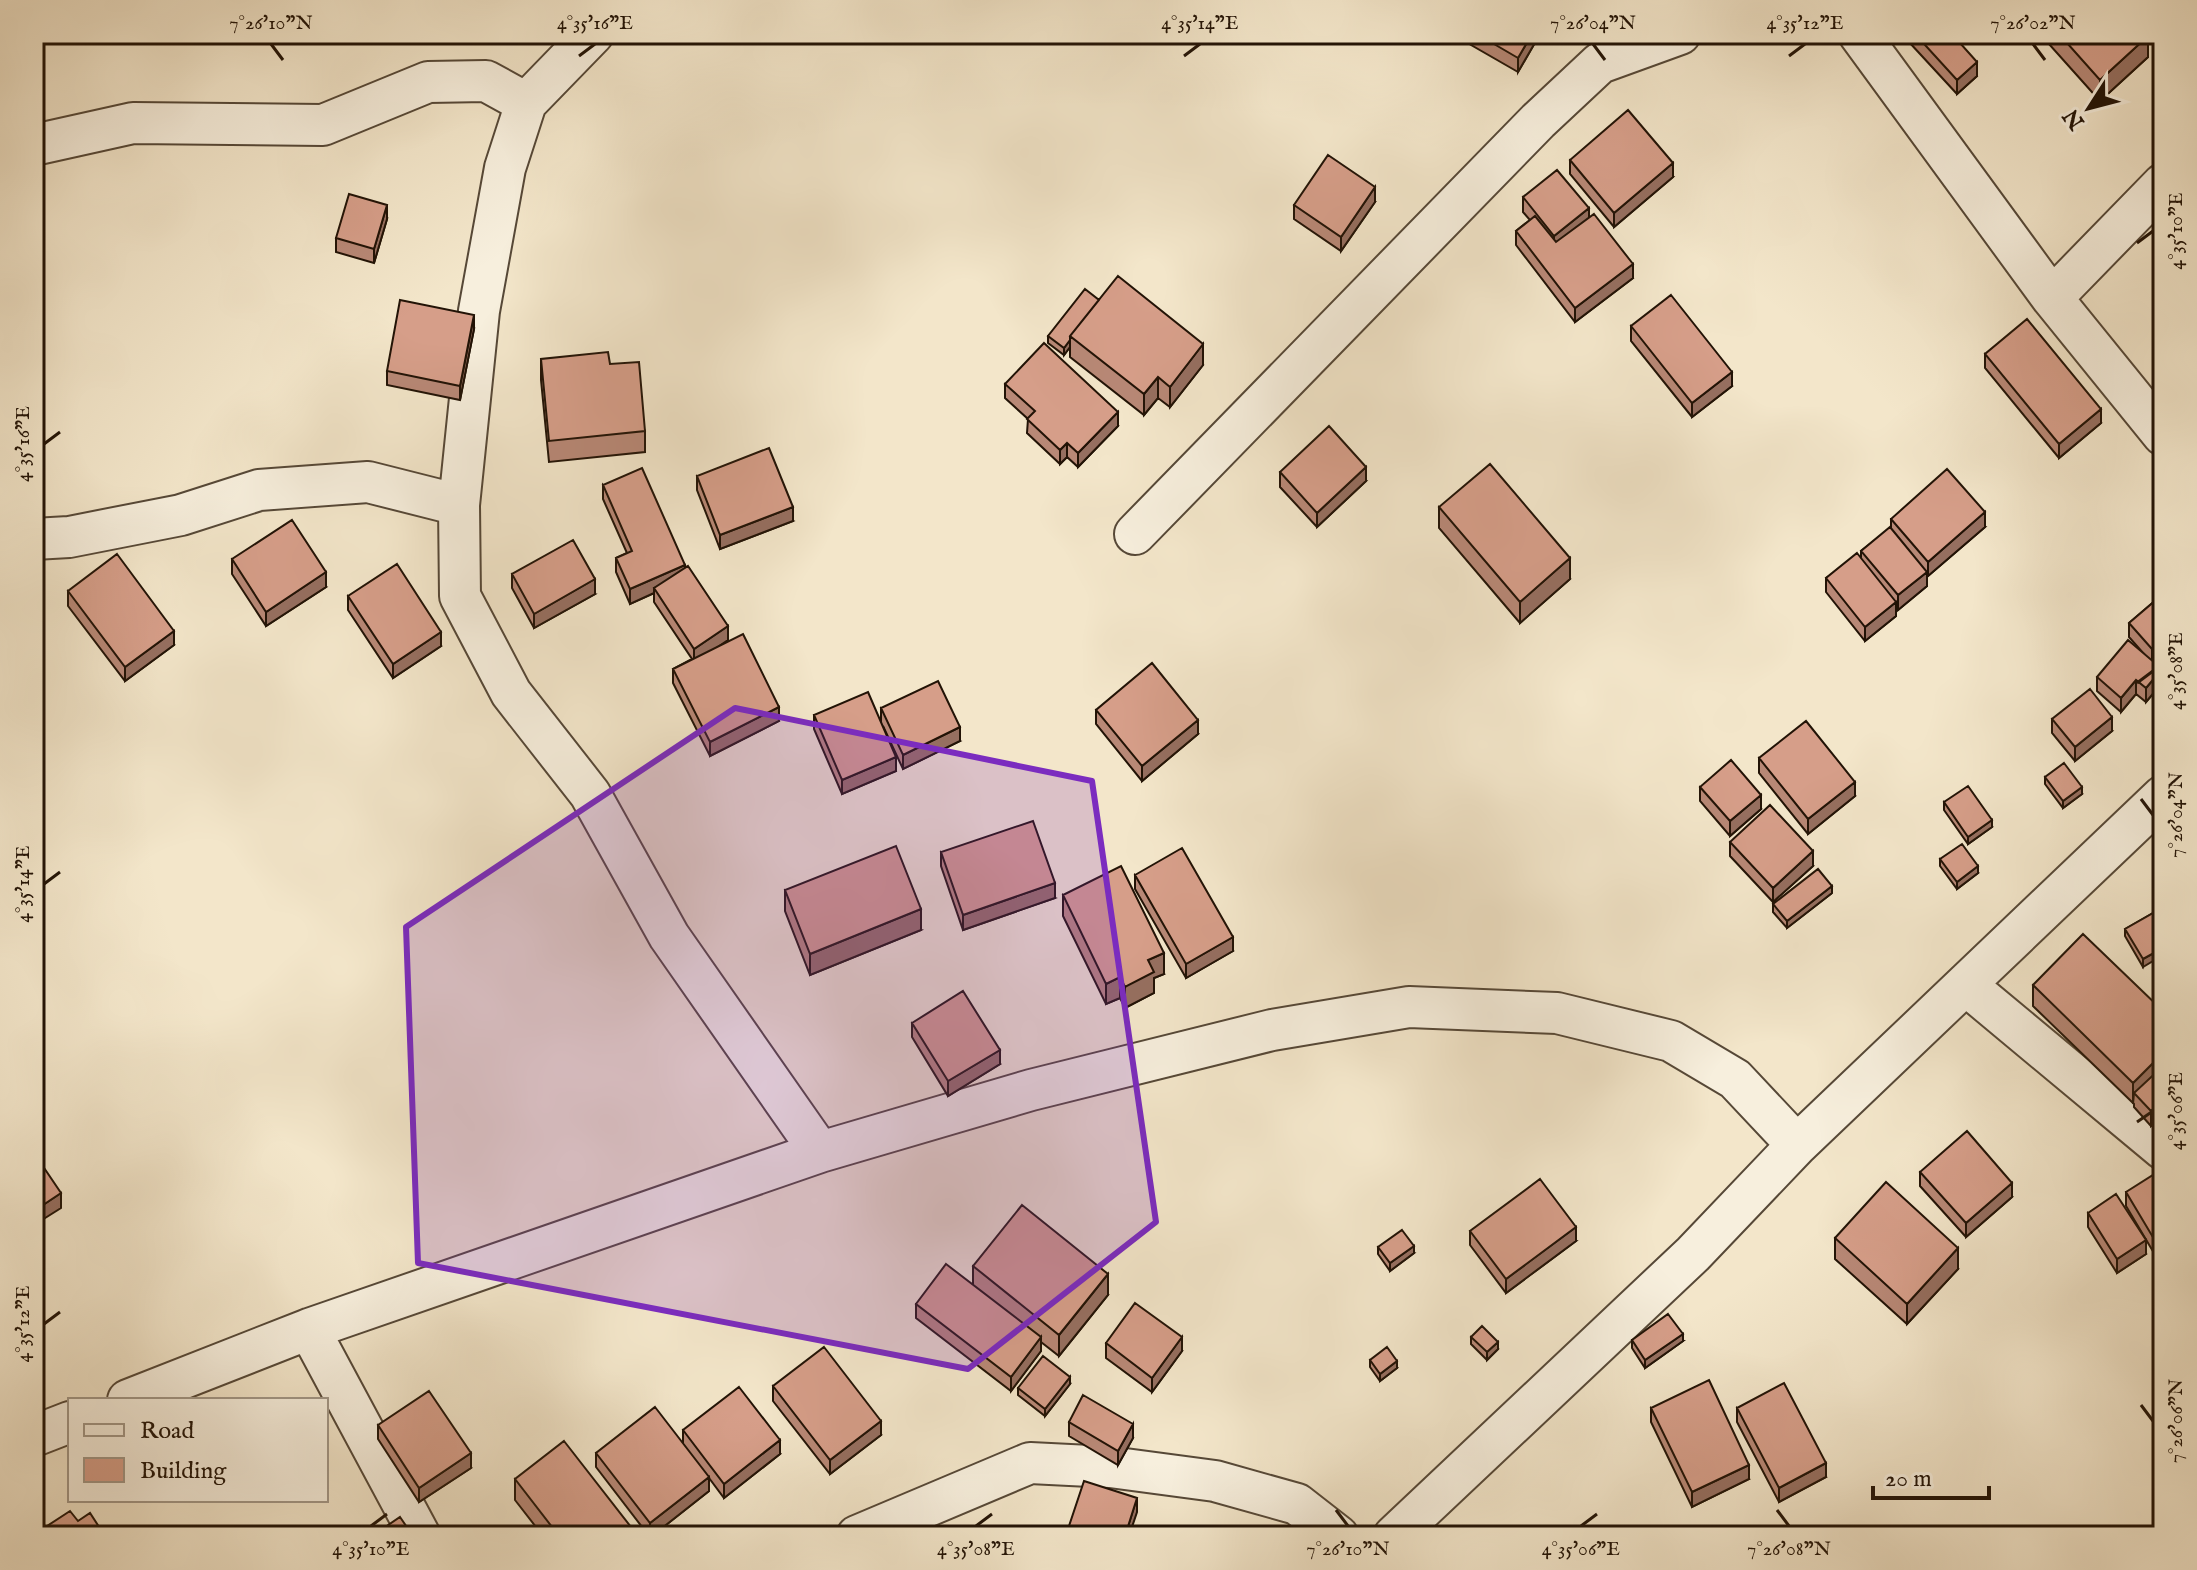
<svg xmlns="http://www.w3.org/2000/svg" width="2197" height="1570" viewBox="0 0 2197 1570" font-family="'IM FELL English',serif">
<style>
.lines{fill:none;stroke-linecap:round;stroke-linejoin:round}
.street-casing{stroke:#564837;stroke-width:44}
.street{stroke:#f7efdd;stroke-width:40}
.wall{fill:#b88876;stroke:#221306;stroke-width:2}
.shaded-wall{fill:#966f60;stroke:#221306;stroke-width:2}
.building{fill:#d69e89;stroke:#221306;stroke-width:2}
.marked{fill:#7b2cbf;fill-opacity:0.2;stroke:#7b2cbf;stroke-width:6;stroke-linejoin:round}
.ticks{fill:none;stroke:#221306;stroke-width:3}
.neatline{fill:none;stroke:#221306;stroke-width:3}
.ticks-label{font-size:20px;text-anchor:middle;fill:#221306}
</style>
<rect width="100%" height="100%" fill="#f3e6ca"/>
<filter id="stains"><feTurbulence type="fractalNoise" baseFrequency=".0025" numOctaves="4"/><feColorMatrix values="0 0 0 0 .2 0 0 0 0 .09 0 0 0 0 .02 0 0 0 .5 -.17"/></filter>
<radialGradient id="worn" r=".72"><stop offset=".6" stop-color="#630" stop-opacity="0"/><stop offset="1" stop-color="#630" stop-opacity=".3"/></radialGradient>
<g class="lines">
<g class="street-casing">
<path id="street" d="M593 34 526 103 505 168 479 311 459 505 460 596 511 693 590 794 669 936 820 1152
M1859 34 2052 298 2163 435
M34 145 133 123 323 125 428 82 486 81 526 103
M2052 298 2163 184
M1135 534 1538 121 1600 63 1680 34
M34 539 69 537 181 515 259 490 368 482 459 505
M1966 985 2163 1149
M309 1329 420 1536
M128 1400 309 1329 820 1152 1031 1090 1272 1030 1409 1007 1557 1013 1671 1041 1735 1079 1797 1145
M34 1436 70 1422
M857 1536 1030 1463 1110 1467 1215 1481 1297 1504 1338 1536
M1394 1536 1693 1254 1797 1145 2163 796"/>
</g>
<use href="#street" class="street"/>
</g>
<path class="wall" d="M1452 34H1540L1518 72Z
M1909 34H1952L1977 76 1957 94 1909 42Z
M2040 34H2146L2148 57 2100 101Z
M1570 160 1673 177 1614 227 1570 174Z
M1523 197 1589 218 1633 278 1575 322 1516 245V231L1530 220 1523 212Z
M1375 202 1341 251 1294 219V205Z
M387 219 374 263 336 252V238Z
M1099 300 1203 365 1170 407 1158 398 1144 415 1070 357V347L1064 355 1048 343V336Z
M1631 326 1732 386 1692 417 1631 341Z
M474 329 460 400 387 385V371Z
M1985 354 2101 423 2059 458 1985 368Z
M541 359 610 364 645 431V452L549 462 541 380Z
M1005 384 1118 426 1078 467 1067 457 1060 464 1027 433 1028 419 1005 398Z
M1280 472 1366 481 1317 527 1280 487Z
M697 476 793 521 720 549 697 490Z
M603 485 685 568 728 640 724 643 779 721 710 756 673 683V669L692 659 654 602V593L630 604 616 572V558L627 553 603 499Z
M1439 507 1570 579 1520 623 1439 528Z
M1891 519 1985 527 1928 576 1927 575V586L1898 610 1896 608V616L1865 641 1826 592V578L1861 557V551L1891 528Z
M232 559 326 587 266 626 232 574Z
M512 574 595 594 534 628 512 588Z
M68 591 174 645 125 681 68 606Z
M2163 594V654L2153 662 2162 683 2146 702 2136 694 2121 712 2097 691V677L2144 654 2129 637V623Z
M348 596 441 646 393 678 348 610Z
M881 708 960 741 903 769 883 726 896 771 842 794 814 729V715L881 722Z
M1096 710 1198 734 1142 781 1096 724Z
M2052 719 2112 731 2075 761 2052 733Z
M1759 758 1855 796 1808 834 1759 773Z
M2045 777 2082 794 2063 808 2045 784Z
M1700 787 1761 809 1730 836 1700 801Z
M1944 802 1992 827 1968 844 1944 810Z
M1730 842 1813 866 1773 902 1730 856Z
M941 852 1055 898 963 930 941 866Z
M1940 859 1978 873 1957 889 1940 866Z
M1135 875 1233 951 1186 978 1135 889Z
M785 890 921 930 810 975 785 911Z
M1832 893 1787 928 1773 912V904Z
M1063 895 1164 974 1154 978V993L1125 1008 1120 998 1106 1004 1063 916Z
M2162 908 2143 967 2125 936V929Z
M2033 985 2163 1011V1115L2151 1126 2134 1107V1104L2033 1006Z
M912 1023 1000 1064 948 1096 912 1037Z
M1920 1172 2012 1197 1966 1237 1920 1186Z
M2163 1191 2154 1253 2126 1206V1192Z
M2088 1213 2146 1254 2117 1273 2088 1227Z
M1470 1231 1576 1241 1506 1293 1470 1245Z
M1835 1238 1958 1269 1907 1324 1835 1259Z
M1378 1247 1414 1253 1390 1271 1378 1254Z
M973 1266 1108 1295 1059 1356 1041 1342V1351L1011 1391 916 1318V1304L973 1284Z
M1471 1337 1498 1349 1487 1360 1471 1344Z
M1632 1340 1683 1341 1645 1368 1632 1348Z
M1106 1343 1182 1351 1152 1392 1106 1358Z
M1370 1360 1397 1368 1380 1381 1370 1367Z
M1070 1384 1045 1416 1018 1395V1388Z
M773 1386 881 1435 830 1474 773 1401Z
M1651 1408 1749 1479 1692 1507 1651 1422Z
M1737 1408 1826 1477 1779 1502 1737 1422Z
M1069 1422 1133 1438 1118 1465 1069 1436Z
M378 1425 471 1468 419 1502 378 1439Z
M683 1430 780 1454 724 1498 709 1478V1491L652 1536H649L596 1467V1453L683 1443Z
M515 1479 638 1536H543L515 1500Z"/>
<path class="shaded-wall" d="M1532 34H1540L1518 72V58Z
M2148 36V57L2100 101V80Z
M1977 62V76L1957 94V80Z
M1673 163V177L1614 227V213Z
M1375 187V202L1341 251V237Z
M387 205V219L374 263V249Z
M1589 208V222L1554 250V236Z
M1633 264V278L1575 322V308Z
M474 315V329L460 400V386Z
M1070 340V347L1064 355V348Z
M1203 344V365L1170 407V387Z
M1732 372V386L1692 417V403Z
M1158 377V398L1144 415V394Z
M2101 409V423L2059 458V444Z
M1118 412V426L1078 467V453Z
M1067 443V457L1060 464V450Z
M1366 467V481L1317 527V513Z
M793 507V521L720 549V535Z
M1985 512V527L1928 576V562Z
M1570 558V579L1520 623V602Z
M685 565V579L654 588V593L630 604V589Z
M326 572V587L266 626V612Z
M1927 572V586L1898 610V595Z
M595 579V594L534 628V614Z
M1896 602V616L1865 641V627Z
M728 626V640L694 663V649Z
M174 631V645L125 681V667Z
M441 632V646L393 678V664Z
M2163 640V654L2152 663V649Z
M2162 669V683L2146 702V688Z
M2136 680V694L2121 712V698Z
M779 707V721L710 756V742Z
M2112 717V731L2075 761V747Z
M1198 720V734L1142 781V766Z
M960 727V741L903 769V755Z
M896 757V771L842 794V780Z
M1855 782V796L1808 834V819Z
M2082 787V794L2063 808V801Z
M1761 795V809L1730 836V821Z
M1992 820V827L1968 844V837Z
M1813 851V866L1773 902V888Z
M1978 866V873L1957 889V882Z
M1055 883V898L963 930V915Z
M1832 886V893L1787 928V921Z
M921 909V930L810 975V954Z
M1233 937V951L1186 978V964Z
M2163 948V955L2143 967V959Z
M1164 953V974L1154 978V993L1125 1008V987L1148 960Z
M1120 977V998L1106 1004V984Z
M1000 1050V1064L948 1096V1081Z
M2163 1053V1074L2134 1093 2133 1104V1083Z
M2163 1100V1115L2151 1126V1111Z
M2012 1183V1197L1966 1237V1223Z
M61 1193V1208L34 1225V1211Z
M1576 1227V1241L1506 1293V1279Z
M2163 1234V1248L2154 1253V1239Z
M2146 1240V1254L2117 1273V1259Z
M1414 1246V1253L1390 1271V1263Z
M1958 1248V1269L1907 1324V1304Z
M1108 1274V1295L1059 1356V1335Z
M1683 1334V1341L1645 1368V1360Z
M1041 1337V1351L1011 1391V1377Z
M1182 1337V1351L1152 1392V1378Z
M1498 1342V1349L1487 1360V1352Z
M1397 1361V1368L1380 1381V1374Z
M1070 1377V1384L1045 1416V1409Z
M881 1421V1435L830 1474V1460Z
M1133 1424V1438L1118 1465V1451Z
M780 1440V1454L724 1498V1484Z
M471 1453V1468L419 1502V1488Z
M1826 1463V1477L1779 1502V1488Z
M1749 1465V1479L1692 1507V1492Z
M709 1477V1491L652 1536H650V1523Z
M1137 1498V1512L1129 1536H1125Z"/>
<path class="building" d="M1477 34H1532L1518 58Z
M1915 34H1952L1977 62 1957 80Z
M2059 34H2146L2148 36 2100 80Z
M1628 110 1673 163 1614 213 1570 160Z
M1328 155 1375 187 1341 237 1294 205Z
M1557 170 1589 208 1554 236 1523 197Z
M349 194 387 205 374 249 336 238Z
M1594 214 1633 264 1575 308 1516 231 1535 216 1556 242Z
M1118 276 1203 344 1170 387 1158 377 1144 394 1070 336Z
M1085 289 1099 300 1070 336V340L1064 348 1048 336Z
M1671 295 1732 372 1692 403 1631 326Z
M400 300 474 315 460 386 387 371Z
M2027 319 2101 409 2059 444 1985 354Z
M1044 343 1118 412 1078 453 1067 443 1060 450 1027 419 1035 411 1005 384Z
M608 352 610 364 639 362 645 431 549 441 541 359Z
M1329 426 1366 467 1317 513 1280 472Z
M769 448 793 507 720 535 697 476Z
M1490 464 1570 558 1520 602 1439 507Z
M642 468 685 565 630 589 616 558 632 551 603 485Z
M1947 469 1985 512 1928 562 1891 519Z
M292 520 326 572 266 612 232 559Z
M1890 527 1927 572 1898 595 1861 551Z
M573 540 595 579 534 614 512 574Z
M1857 553 1896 602 1865 627 1826 578Z
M117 554 174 631 125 667 68 591Z
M397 564 441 632 393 664 348 596Z
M688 566 728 626 694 649 654 588Z
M2163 594V640L2152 649 2129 623Z
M743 634 779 707 710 742 673 669Z
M2128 640 2162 669 2146 688 2136 680 2121 698 2097 677Z
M1152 663 1198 720 1142 766 1096 710Z
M938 681 960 727 903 755 881 708Z
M2090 689 2112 717 2075 747 2052 719Z
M868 692 896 757 842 780 814 715Z
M1806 721 1855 782 1808 819 1759 758Z
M1731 760 1761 795 1730 821 1700 787Z
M2064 763 2082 787 2063 801 2045 777Z
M1968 786 1992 820 1968 837 1944 802Z
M1770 805 1813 851 1773 888 1730 842Z
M1033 821 1055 883 963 915 941 852Z
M1962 844 1978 866 1957 882 1940 859Z
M896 846 921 909 810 954 785 890Z
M1182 848 1233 937 1186 964 1135 875Z
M1121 866 1164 953 1148 960 1154 972 1125 987 1120 977 1106 984 1063 895Z
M1818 869 1832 886 1787 921 1773 904Z
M2162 908 2163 910V948L2143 959 2125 929Z
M2083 934 2163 1011V1053L2133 1083 2033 985Z
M963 991 1000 1050 948 1081 912 1023Z
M2163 1066V1100L2151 1111 2134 1093Z
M1967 1131 2012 1183 1966 1223 1920 1172Z
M34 1153 61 1193 34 1211Z
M2153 1175 2163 1191V1234L2154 1239 2126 1192Z
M1540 1179 1576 1227 1506 1279 1470 1231Z
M1886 1182 1958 1248 1907 1304 1835 1238Z
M2116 1194 2146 1240 2117 1259 2088 1213Z
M1022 1205 1108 1274 1059 1335 973 1266Z
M1402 1230 1414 1246 1390 1263 1378 1247Z
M946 1264 1041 1337 1011 1377 916 1304Z
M1135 1303 1182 1337 1152 1378 1106 1343Z
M1668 1314 1683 1334 1645 1360 1632 1340Z
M1482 1326 1498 1342 1487 1352 1471 1337Z
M824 1347 881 1421 830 1460 773 1386Z
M1387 1347 1397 1361 1380 1374 1370 1360Z
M1043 1356 1070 1377 1045 1409 1018 1388Z
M1709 1380 1749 1465 1692 1492 1651 1408Z
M1784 1383 1826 1463 1779 1488 1737 1408Z
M739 1387 780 1440 724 1484 683 1430Z
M429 1391 471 1453 419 1488 378 1425Z
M1083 1395 1133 1424 1118 1451 1069 1422Z
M655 1407 709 1477 650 1523 596 1453Z
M564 1441 638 1536H559L515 1479Z
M1084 1481 1137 1498 1125 1536H1069L1066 1535Z
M70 1511 78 1521 90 1513 105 1536H49L44 1528Z
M400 1517 413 1536H372Z"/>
<path class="marked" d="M735 708 1092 781 1156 1222 968 1369 418 1263 406 927Z"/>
<path class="ticks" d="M271 44 283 60M1593 44 1605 60M2033 44 2045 60M579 56 595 44M1184 56 1200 44M1789 56 1805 44M2137 243 2153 231M44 444 60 432M2137 683 2153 671M2141 799 2153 815M44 884 60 872M2137 1122 2153 1111M44 1324 60 1312M2141 1405 2153 1421M1336 1510 1348 1526M1777 1510 1789 1526M371 1526 387 1514M976 1526 992 1514M1581 1526 1597 1514"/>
<rect width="2197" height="1570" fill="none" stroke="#f3e6ca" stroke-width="88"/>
<rect x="68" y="1398" width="260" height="104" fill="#f7efdd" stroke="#a29787" stroke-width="2"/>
<rect x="84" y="1424" width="40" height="12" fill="#f7efdd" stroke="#a29787" stroke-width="2"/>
<text x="140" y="1438" font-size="24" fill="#221306">Road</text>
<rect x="84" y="1458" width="40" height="24" fill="#d69e89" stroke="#a29787" stroke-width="2"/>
<text x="140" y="1478" font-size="24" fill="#221306">Building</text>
<g transform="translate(2089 108) rotate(234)" stroke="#f7efdd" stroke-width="6" paint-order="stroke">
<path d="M0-6L14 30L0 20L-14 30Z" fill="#221306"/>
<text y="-12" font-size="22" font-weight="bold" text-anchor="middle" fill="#221306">N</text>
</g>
<path d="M1873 1486v12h116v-12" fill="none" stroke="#221306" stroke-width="4"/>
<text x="1885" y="1486" font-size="24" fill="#221306" stroke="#f7efdd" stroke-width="6" paint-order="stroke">20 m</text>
<rect x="44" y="44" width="2109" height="1482" class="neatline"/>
<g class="ticks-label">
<text x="271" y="29">7°26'10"N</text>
<text x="595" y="29">4°35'16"E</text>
<text x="1200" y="29">4°35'14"E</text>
<text x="1593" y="29">7°26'04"N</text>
<text x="1805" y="29">4°35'12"E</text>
<text x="2033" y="29">7°26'02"N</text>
<text transform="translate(2175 231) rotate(-90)" y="7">4°35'10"E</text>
<text transform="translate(22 444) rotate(-90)" y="7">4°35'16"E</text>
<text transform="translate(2175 671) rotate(-90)" y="7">4°35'08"E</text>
<text transform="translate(2175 815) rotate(-90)" y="7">7°26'04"N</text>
<text transform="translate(22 884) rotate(-90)" y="7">4°35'14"E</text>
<text transform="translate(2175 1111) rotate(-90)" y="7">4°35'06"E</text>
<text transform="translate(22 1324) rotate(-90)" y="7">4°35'12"E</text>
<text transform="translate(2175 1421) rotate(-90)" y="7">7°26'06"N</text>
<text x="371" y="1555">4°35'10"E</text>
<text x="976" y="1555">4°35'08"E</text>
<text x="1348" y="1555">7°26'10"N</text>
<text x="1581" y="1555">4°35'06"E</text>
<text x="1789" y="1555">7°26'08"N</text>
</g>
<rect width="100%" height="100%" filter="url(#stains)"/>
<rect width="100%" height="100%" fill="url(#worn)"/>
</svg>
